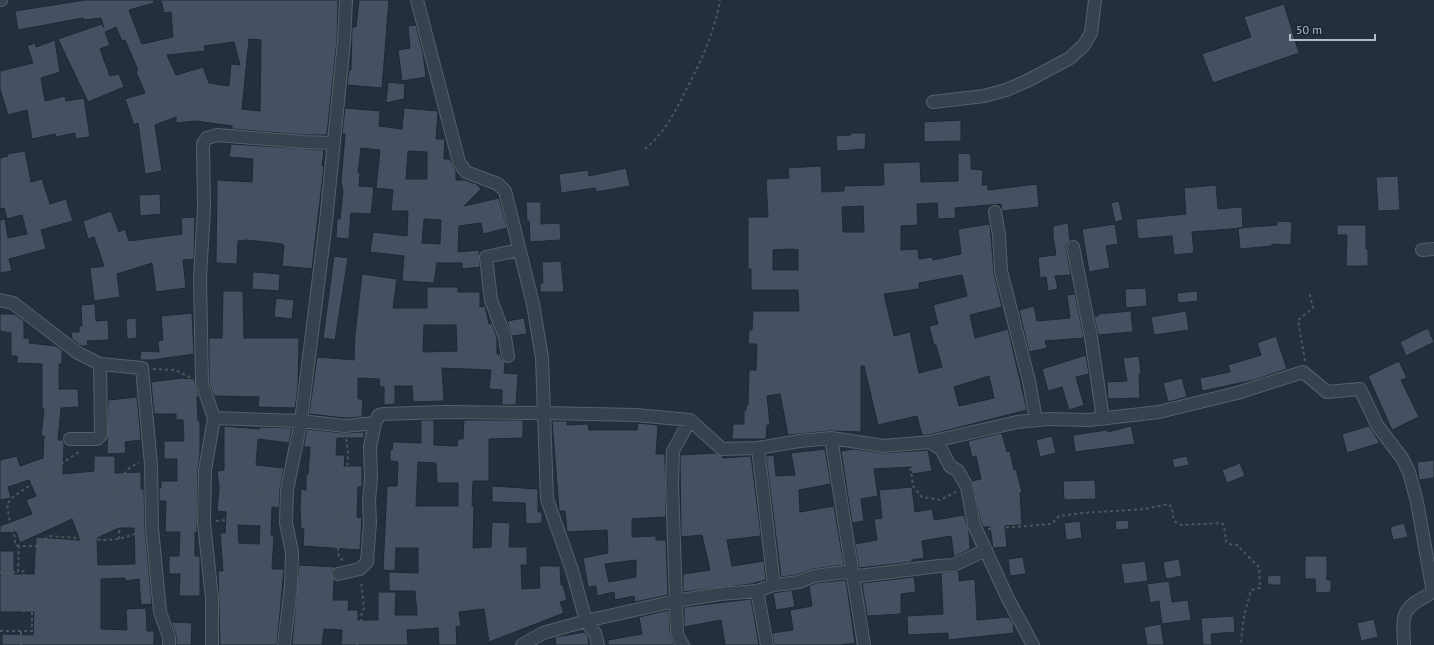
<svg xmlns="http://www.w3.org/2000/svg" width="1434" height="645" viewBox="0 0 1434 645" font-family="'PT Sans',sans-serif">
<style>
.building{fill:#455162;stroke:#1f2835;fill-rule:evenodd}
.lines{fill:none;stroke-linecap:round;stroke-linejoin:round}
.street-casing{stroke:#565f6c;stroke-width:14}
.path{stroke:#44595c;stroke-width:2;stroke-dasharray:3 3;stroke-linecap:butt}
.street{stroke:#38414e;stroke-width:12}
</style>
<rect width="100%" height="100%" fill="#242f3e"/>
<path class="building" d="M85 0H154V3L129 10 142 44 173 37 171 12 164 13 161 0H338L337 40 327 134 325 135H303L232 129V126L196 121 176 123V117L155 125 162 171 145 174 138 123 134 125 125 99 145 93 136 72 138 70 125 40 122 41 116 27 105 32 110 45 100 49 110 76 119 74 124 87 88 102 58 39 102 24 104 28 101 18 84 20 83 18 18 30 15 11ZM249 39 261 40 260 111 242 109ZM234 42 240 65 231 64 229 86 209 83 203 67 176 75 167 55 205 51 204 46Z
M359 0H389L382 88 347 85 349 70H351L352 27H356Z
M1284 4 1299 53 1213 83 1202 54 1251 37 1244 17Z
M416 25 423 53 426 77 402 81 398 50 410 48 408 26Z
M55 40 60 72 41 78 45 101 65 96 66 101 84 98 90 137 75 139V133L56 137 55 134 32 139 27 110 8 115 0 89V71L33 63 27 46 35 43 36 47Z
M388 82 405 84 404 99 386 103Z
M345 108 380 111 379 126 402 129 404 108 438 111 436 139H445L444 159H450L456 171V180H465L476 184 481 189 464 206 499 198 507 228 483 234 481 223 459 226 458 252 479 250 480 267 462 269V263H437L434 283 402 281 404 256 370 252 373 232 407 236 408 211H391L393 190 376 188 380 150 361 148 358 172 360 173 359 186 374 187 371 214 351 213 349 239 336 238 337 219H340L343 191 341 182 345 134H342ZM408 151 427 152V179H406ZM424 219 441 220 440 244 422 243Z
M961 120V141L924 142V122Z
M851 133H866L865 149 837 151 836 136 851 135Z
M231 144 324 150 322 166H324L312 269 282 266 284 246H282L283 244 247 240 238 241 237 264 216 263 217 180 252 182 253 159 229 157Z
M25 151 31 182 42 179 50 204 66 199 73 221 41 230 46 249 9 259 12 271 0 273V220L5 219 8 238 27 234 22 215 7 219 4 208 0 209V158L8 156 7 154Z
M958 153 971 154V169L983 170 982 185H988V190L1037 184 1039 207 1002 211 1001 204 955 208 956 218 938 219 937 203 917 204 918 225 901 226V250L918 249 919 259 932 257 933 260 961 254 958 229 990 224 994 273 1002 307 970 315 975 338 1008 329 1027 410 929 435H922L917 416 878 425 864 366H861V432L830 431 788 435 780 394 767 396 770 425H767L766 439H732L733 424H744V410H746V405H748L749 370H756L757 344H748L749 330H752L753 311H799L798 290H751V269H748V217H768L766 179 789 178 788 168 821 166 822 192 844 191V186L884 185 883 163 920 162 921 182 958 181ZM863 206 864 232H843L842 207ZM791 249 798 250V270H773V250ZM962 275 967 296 933 305 938 324 929 326 934 345H936L942 367 919 373 910 332 894 336 884 294 919 289V283ZM989 376 994 398 959 406 954 387Z
M626 168 630 186 596 192 595 188 561 193 559 174 588 170 589 176Z
M1398 176 1400 210 1378 211 1376 177Z
M1216 185 1218 209 1242 207 1243 228 1192 232 1194 253 1174 255 1172 236 1138 239 1136 219 1186 214 1184 188Z
M160 194 161 214 140 216 139 195Z
M1119 201 1123 220 1115 222 1111 203Z
M526 202H541V224L560 223 561 240 530 242 529 221H527Z
M111 211 119 232 125 229 129 241 182 234 181 218 195 217 194 259 183 260 186 288 156 292 152 263 117 274 120 297 94 301 90 268 104 266 94 237 88 239 83 221Z
M1277 221 1292 222 1291 245 1272 244V246L1240 249 1238 228 1277 225Z
M1068 223 1070 241 1066 244V248L1071 275 1055 276 1058 289 1048 291 1046 277 1040 278 1038 257 1056 255 1053 237V226Z
M1115 224 1118 244 1106 246 1110 268 1089 272 1082 229Z
M1337 225H1366V249H1368V266H1346L1347 235H1337Z
M334 256 348 258 335 340 323 338Z
M561 261 564 292H540V283H543L542 262Z
M253 272 280 274 279 291 252 289Z
M362 274 397 279 393 308H427V287H458V292H480V307L485 306 489 324 492 323 497 338V354H500L502 360 505 363 504 373 518 374 516 405H502V390L489 389 491 370 442 368 444 401 413 402 412 386H395V404L384 405V387H380L379 379 358 378V399H363L362 417 345 418 309 414 317 357 354 360 355 334ZM424 325H456L457 351 423 352Z
M1146 288 1147 306 1126 308 1125 289Z
M223 291H243L244 338H299L298 387 295 408 258 407 259 397 214 396 209 382V338H222Z
M1197 291 1198 301 1178 303 1177 293Z
M1075 294 1084 338 1045 341 1047 348 1029 352 1019 310 1034 306 1037 321 1070 318 1067 295Z
M276 298 294 300 292 319 274 317Z
M95 304 96 321 108 320 109 340 87 341 88 346H81L72 339 71 332H79V326H82L81 305Z
M1131 311 1133 332 1098 335 1094 316H1098V314Z
M1186 311 1189 330 1154 335 1151 317Z
M192 313 194 354 152 360H140L141 351 159 352 158 341 163 340 161 316Z
M0 314H15L24 321V338H30L29 343 56 346 62 350V364H59V389H78L79 407 61 408 58 440H63L64 444 63 474 94 471V456H115V473L141 472V489H144L145 529 152 604 141 605 139 579 125 581V578L101 579V629L127 630 126 609 146 608 147 631H154V645H2V634L33 635 34 612H0V551H14V574H34L36 537 80 540 72 519 20 543 16 532 0 533V526L32 514 26 500 36 496 29 480 8 487 11 498 0 500V460L17 456 20 466 43 458 44 436H41L44 409H42V364L17 363V356H11V333L0 331ZM119 528H134L135 564 98 565 97 538Z
M136 318 137 338 127 339 126 319Z
M524 318 527 334 512 336 507 321Z
M1428 328 1434 342 1406 356 1400 342Z
M1276 336 1287 369 1254 380 1202 391 1200 378 1230 372 1228 365 1261 355 1257 343Z
M1086 355 1089 374 1076 377 1084 405 1069 410 1062 387 1048 391 1042 369Z
M1139 356 1141 373 1139 374 1140 398 1108 399 1107 382 1127 381 1123 358Z
M1399 361 1407 378 1401 380 1419 417 1392 430 1368 376Z
M182 378 194 379 199 397H197L198 421H200V453L198 470 197 533 195 532V556H200V596H179L180 574H169V556H179L180 532H165L166 501H159V488H161V481H177V459H164V441H184L183 420H176V414H154L151 382Z
M1182 378 1187 397 1168 402 1163 383Z
M137 397 141 440 125 442 126 453 107 454 108 400Z
M421 420H434V445L457 446 458 439H463L464 420H523V438L489 439V481H473L472 506H474L473 548 491 547 492 522 510 523 509 547H527V565H521L522 589 540 588 539 566H560L561 585H563L567 600 560 602 564 613 489 642 484 609 459 612 461 626 456 627 457 645H439L438 628 407 630 408 645H341L342 630 324 629 322 645H292L299 565 335 567 331 572 334 580 333 600H349L348 610H358V620H378V592H396L395 615H417L415 591H389V572L418 573V548H396L395 571 383 570 387 486H397L398 462 390 461V450H392L393 442 421 443ZM418 462 436 463 437 483H458V506H416Z
M552 421H567V425L588 424 589 430H637L638 423 658 425 656 454H665L666 517 632 519V537L656 536V540H666L668 595 635 602 634 596 615 600 614 592 597 596 596 586 588 587 583 558 608 553 607 530 567 532 565 511H559V509ZM636 560V577L609 582 605 564Z
M224 426 259 429 260 427 292 428 289 443 258 439 256 465 284 468 280 489 279 508 272 507 271 535H274L272 569H284L277 645H220L218 571H223L220 533H225L226 512 217 511 219 488 217 471 224 470ZM238 525 260 526 259 544 239 543Z
M1131 426 1135 444 1075 452 1073 435 1107 430 1108 432Z
M1369 426 1380 443 1347 453 1342 434Z
M307 429 344 433 364 432V438H337L336 455H345L344 466H362V487H358L357 517 362 518 360 550 303 546 304 529H301L300 507 301 489 306 490V474H308L310 447H304V444Z
M1002 433 1007 452 1010 451 1014 470 1016 469 1022 492 1020 493 1022 525 1005 526 1007 547 993 548 990 527H983L981 523 972 481 981 479 976 456 972 457 968 441Z
M1052 436 1056 453 1040 457 1036 440Z
M825 449 831 484 799 490 800 512 834 506 844 565 813 569 797 575 781 577 766 456 774 455 776 476 795 475 791 453Z
M854 449 884 453 928 450 932 471 912 474 911 467 874 469 878 496 861 499 864 521 852 523 841 451Z
M716 453 723 456V458L751 456 761 536 727 540 732 566 764 561 766 580 751 584 683 592V574L710 570 702 535 681 537 680 455Z
M1187 456 1189 465 1174 468 1172 459Z
M1434 460V478L1419 480 1417 462Z
M1240 463 1245 476 1227 483 1222 470Z
M1095 480 1096 499 1064 500 1063 481Z
M492 486 538 489V512H542V523L526 524 525 503 492 502Z
M912 487 915 512 932 509 934 519 935 520 964 515 969 532 970 549 954 557 951 536 922 541 924 558 912 560V562L859 568 855 544 877 540 874 519 882 518 879 490Z
M1128 520 1129 529 1116 530 1115 521Z
M1080 521 1082 538 1066 540 1064 523Z
M1404 523 1408 537 1393 540 1390 527Z
M1305 556H1327V580H1331V592L1316 593 1315 579H1305Z
M1023 557 1026 574 1010 576 1008 559Z
M1179 559 1182 576 1166 579 1163 562Z
M1145 561 1148 581 1124 584 1121 564Z
M959 571V581L975 579 977 620 1009 617 1013 623 1014 633 948 640V633L908 635 907 616 943 614 941 573Z
M1281 575V585H1268L1267 576Z
M914 577 916 592 901 594V614L867 616 862 583Z
M844 580H846L855 643 840 645H774L772 633 793 630 790 610 812 606 809 586 816 583Z
M1169 581 1172 602 1188 600 1191 620 1162 624 1159 601 1150 603 1147 584Z
M792 590 795 607 776 610 773 593Z
M751 599 759 645H725L721 620 684 627V607Z
M669 610 670 634 674 645H608V640L642 634 639 617Z
M1234 616 1235 632 1211 634 1212 645H1203L1201 618Z
M1374 619 1378 637 1361 641 1357 623Z
M171 622 192 623 191 645H176V635Z
M1161 624 1164 645H1147L1144 627Z
M585 632 588 636 589 645H556L555 637Z"/>
<g class="lines">
<g class="street-casing">
<path id="street" d="M0 0H1
M417 0 459 162 466 172 498 184 505 191 533 304 542 358 547 499 572 570 586 621 543 633 522 645
M933 102 984 96 1006 90 1027 81 1070 58 1084 45 1091 33 1095 0
M995 212 999 235 1001 271 1029 381 1036 420
M1073 247 1091 337 1103 419
M1422 250 1434 249
M0 300 13 303 78 353 100 364 142 368 151 465 152 528 160 612 169 637V645
M508 356 505 337 491 300 486 257 519 250
M214 418 301 421 345 426 375 423 379 415 383 414 445 412 544 413 636 415 690 420 722 449 758 448 799 441 831 438 884 446 930 442 1017 422 1049 419 1089 420 1159 412 1237 393 1303 372 1327 392 1360 389 1377 425 1402 458 1409 472 1417 502 1433 592C1403 609 1402 609 1404 645
M831 438 864 645
M70 439H97L101 435 100 364
M930 442 941 449 950 466 958 471 967 487 974 525 1008 599 1033 645
M758 448 774 585
M338 574 360 569 367 562 370 522 369 501 371 478 370 447 375 423
M757 591 767 645
M212 645V598L204 523 205 470 214 418 202 383 200 277 204 208 203 144 207 138 217 135 303 142 334 143
M284 645 291 586 292 552 286 523 287 490 301 421 326 221 344 41 346 0
M598 645 595 633 586 621 675 601 720 594 757 591 774 585 799 582 814 576 845 572 858 576 939 566 954 565 986 550
M683 645 681 643 677 634 672 483 673 451 690 420"/>
</g>
<path class="path" d="M645 149C664 133 674 114 685 92 701 62 714 33 720 0
M1305 361 1298 320 1313 308 1309 291
M153 369 175 370 191 378
M909 456 913 486 922 497 940 500 956 492
M216 521 246 518 251 515 258 492 266 487 276 489
M988 529 1052 524 1059 516 1082 513 1145 509 1168 504 1172 507C1173 516 1172 522 1181 525L1221 523 1224 525 1226 542 1229 544 1237 545 1259 567 1260 588 1251 590 1244 616 1241 641 1242 645
M119 539C121 516 108 473 139 463
M19 546 15 545V537L11 530 7 504 13 497 80 451
M343 560 339 558 338 551 341 492H346L348 453 346 437
M0 573 18 572
M0 631H32V610L23 611 24 571 18 572 19 546H36L49 536 103 540 119 539 141 532
M21 632V645
M357 645C357 641 359 640 361 636 363 627 358 617 364 609L361 581"/>
<use href="#street" class="street"/>
</g>
<path d="M1290 34v6h85v-6" fill="none" stroke="#b4bcc9" stroke-width="2"/>
<text x="1296" y="34" font-size="12" fill="#b4bcc9" stroke="#1d2633" stroke-width="3" paint-order="stroke">50 m</text>
</svg>
